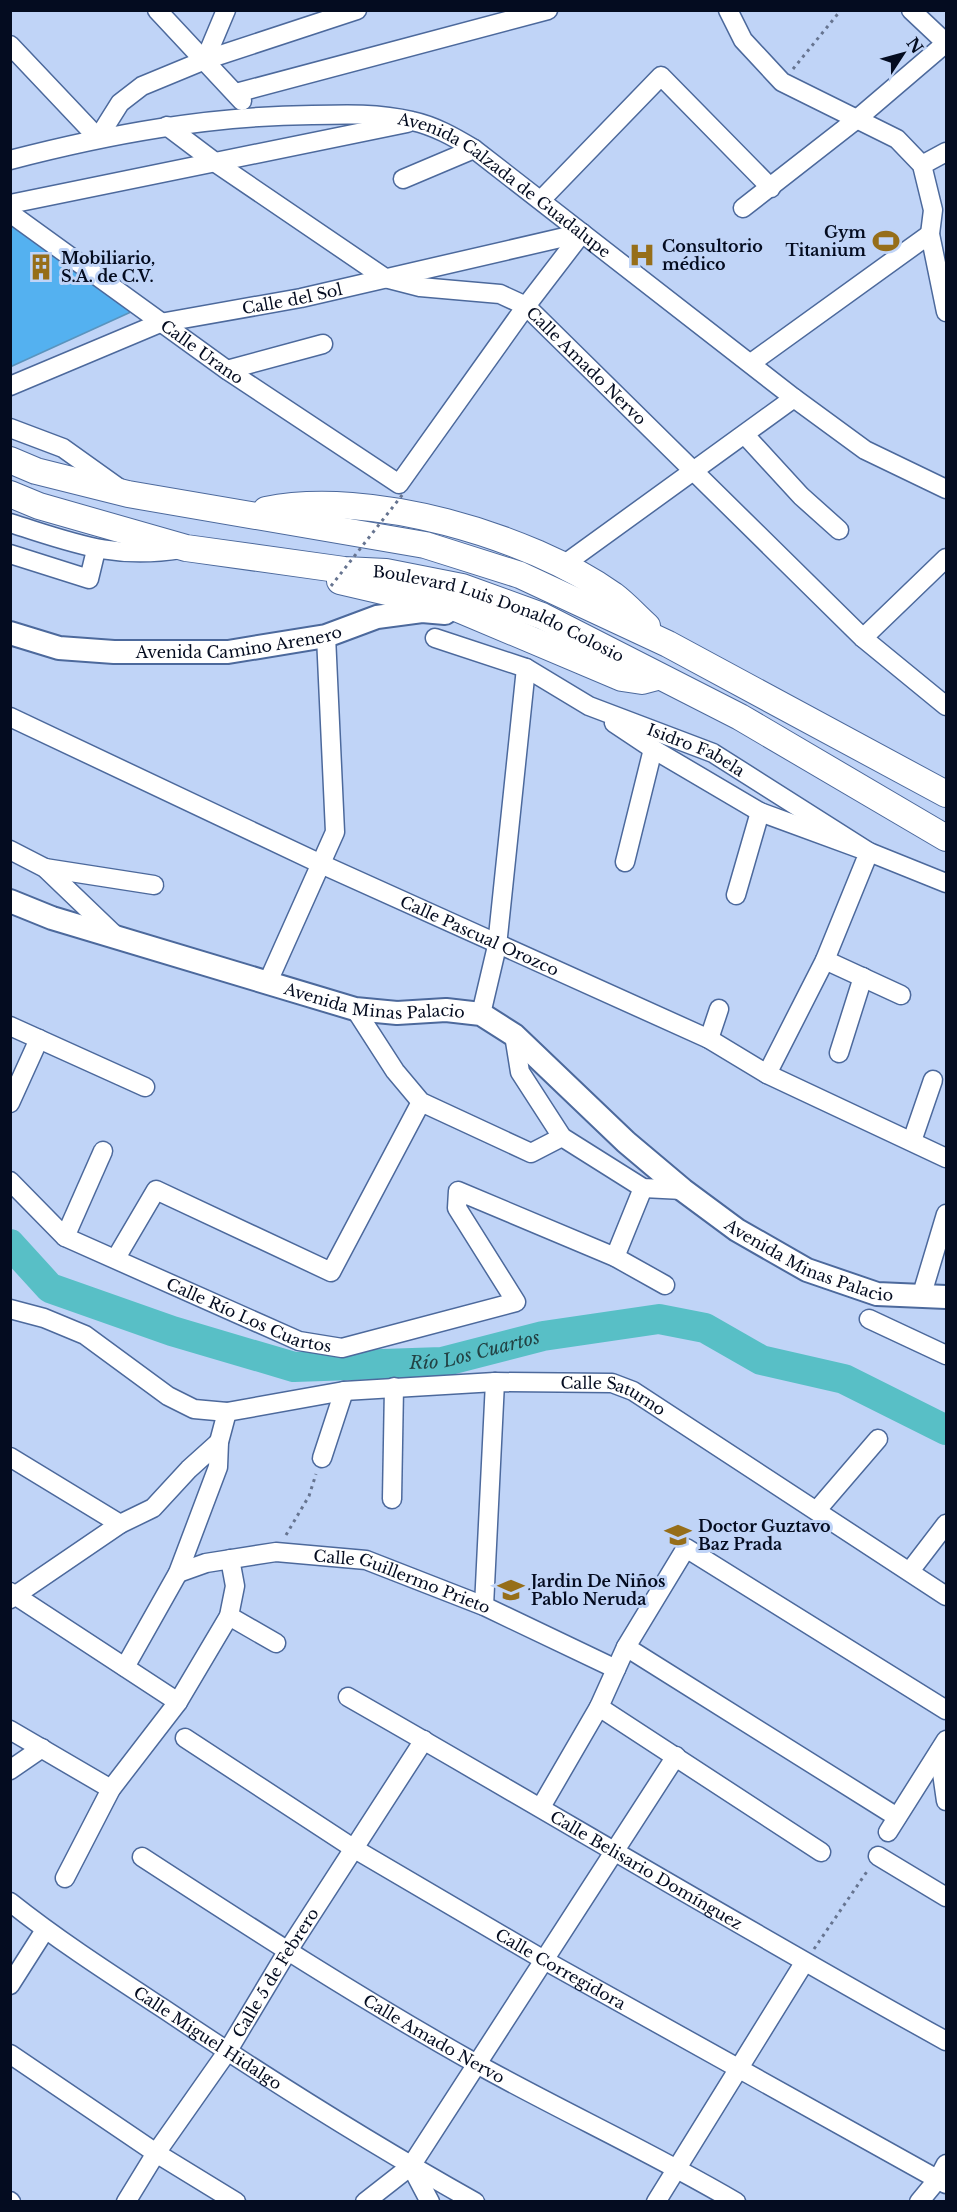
<svg xmlns="http://www.w3.org/2000/svg" width="957" height="2212" viewBox="0 0 957 2212" font-family="'Libre Baskerville',serif">
<style>
.lines{fill:none;stroke-linecap:round;stroke-linejoin:round}
.river{stroke:#58bfc6;stroke-width:30}
.building{fill:#54b1f0;stroke:#5a94be;stroke-width:1.5}
.minor-casing{stroke:#4c699c;stroke-width:21}
.major-casing{stroke:#4c699c;stroke-width:26}
.highway-casing{stroke:#4c699c;stroke-width:28}
.path{stroke:#667490;stroke-width:3;stroke-dasharray:3 4.5;stroke-linecap:butt}
.minor{stroke:#fff;stroke-width:18}
.major{stroke:#fff;stroke-width:22}
.highway{stroke:#fff;stroke-width:26}
.path-bridge{stroke:#667490;stroke-width:3;stroke-dasharray:3 4.5;stroke-linecap:butt}
.labels{text-anchor:middle;stroke-width:6;stroke-linejoin:round;paint-order:stroke}
.street-label{font-size:16px;fill:#040c20;stroke:#c0d4f7}
.poi-label{font-size:16px;font-weight:bold;fill:#040c20;stroke:#c0d4f7;text-anchor:start}
.water-label{font-size:18px;font-style:italic;fill:#224244;stroke:#c0d4f7}
</style>
<rect width="100%" height="100%" fill="#c0d4f7"/>
<g class="lines">
<path class="river" id="s1" d="M10 1244 50 1288 172 1331 294 1367 442 1362 543 1336 659 1319 705 1328 761 1360 844 1379 946 1430"/>
</g>
<path class="building" d="M10 224 133 311 10 367Z"/>
<g class="lines">
<g class="minor-casing">
<g id="minor">
<path d="M157 10 242 101"/>
<path d="M728 10 743 40 782 82 897 139 922 165 933 210 930 234 946 312"/>
<path d="M911 10 946 43"/>
<path d="M10 45 98 138"/>
<path d="M205 60 226 10"/>
<path d="M236 93 548 10"/>
<path id="s2" d="M167 126 216 163 385 278 420 287 500 294 526 306 863 638 946 706"/>
<path d="M98 138 120 103 142 86 205 60 357 10"/>
<path id="s3" d="M10 160C110 134 209 116 312 115 346 114 379 113 412 121 435 126 454 137 474 149L794 398 865 450 946 489"/>
<path d="M922 165 946 152"/>
<path d="M403 179 474 149"/>
<path d="M541 200 661 76 771 188"/>
<path d="M10 204 407 123"/>
<path d="M743 208 857 119 946 43"/>
<path id="s4" d="M10 213 227 370 399 484 526 306 582 233"/>
<path d="M751 363 930 234"/>
<path d="M227 370 323 344"/>
<path id="s5" d="M10 386 160 323 301 298 582 233"/>
<path d="M10 428 63 448 119 488"/>
<path d="M745 435 801 496 839 530"/>
<path d="M10 523C74 543 113 560 181 549"/>
<path d="M10 554 89 579 96 550"/>
<path d="M562 566 794 398"/>
<path id="s6" d="M435 638 526 668 589 706 713 753 869 852 946 883"/>
<path d="M863 638 946 558"/>
<path id="s7" d="M10 717 321 864 709 1039 767 1074 946 1158"/>
<path d="M614 723 653 749 760 812 869 852 825 960 767 1074"/>
<path d="M10 850 45 868 118 938"/>
<path d="M625 862 653 749"/>
<path d="M45 868 154 885"/>
<path d="M736 895 760 812"/>
<path d="M825 960 901 995"/>
<path d="M267 984 335 832 326 636"/>
<path d="M355 1009 395 1071 421 1102 531 1153 562 1137"/>
<path d="M481 1014 497 946 526 668"/>
<path d="M10 1026 145 1087"/>
<path d="M514 1035 520 1072 562 1137 643 1188 683 1190"/>
<path d="M709 1039 719 1009"/>
<path d="M839 1053 863 977"/>
<path d="M10 1103 39 1039"/>
<path d="M912 1141 933 1080"/>
<path id="s8" d="M10 1181 65 1237 299 1341 342 1348 516 1302 457 1208 458 1191 615 1257 665 1285"/>
<path d="M65 1237 103 1151"/>
<path d="M615 1257 643 1188"/>
<path d="M116 1258 156 1190 331 1272 421 1102"/>
<path d="M922 1294 946 1214"/>
<path id="s9" d="M10 1309 44 1318 85 1335 168 1396 194 1409 227 1412 344 1391 495 1382 612 1383 633 1391 946 1596"/>
<path d="M869 1319 946 1355"/>
<path d="M10 1457 120 1524"/>
<path d="M322 1458 344 1391"/>
<path d="M392 1499 394 1387"/>
<path d="M817 1510 878 1439"/>
<path d="M910 1571 946 1524"/>
<path id="s10" d="M178 1573 206 1563 276 1552 366 1560 484 1606 616 1669"/>
<path d="M10 1592 178 1702"/>
<path d="M10 1599 120 1524 153 1508 189 1469 219 1442"/>
<path d="M484 1606 495 1382"/>
<path d="M229 1616 276 1643"/>
<path d="M626 1647 897 1817"/>
<path d="M125 1667 178 1573 218 1467 219 1442 227 1412"/>
<path id="s11" d="M348 1697C548 1811 745 1930 946 2041"/>
<path d="M599 1707 821 1852"/>
<path d="M10 1730 111 1789"/>
<path id="s12" d="M185 1738 353 1848 544 1960 946 2184"/>
<path d="M939 1752 946 1801"/>
<path d="M10 1770 42 1748"/>
<path d="M541 1807 599 1707 626 1647 686 1548 946 1710"/>
<path d="M888 1832 946 1740"/>
<path d="M878 1856 946 1897"/>
<path id="s13" d="M142 1857C251 1928 361 1999 475 2063 561 2111 651 2152 736 2202"/>
<path d="M65 1878 111 1789 178 1702 229 1616 235 1586 230 1559"/>
<path id="s14" d="M10 1902C59 1941 112 1975 164 2009 265 2077 368 2142 475 2202"/>
<path d="M10 1985 45 1930"/>
<path d="M10 2054 156 2153 236 2202"/>
<path d="M411 2166 430 2202"/>
<path d="M10 2201 11 2202"/>
<path id="s15" d="M126 2202 156 2153 227 2052 287 1952 424 1740"/>
<path d="M365 2202 411 2166 676 1756"/>
<path d="M656 2202 804 1963"/>
<path d="M919 2202 938 2179 946 2164"/>
</g>
</g>
<g class="major-casing">
<g id="major">
<path id="s16" d="M10 633 59 648 114 652H228L326 636 377 617 422 611 445 613"/>
<path id="s17" d="M10 901 52 918 355 1009 397 1013 446 1010 481 1014 514 1035 626 1142 683 1190 737 1230 807 1270 877 1294 946 1297"/>
</g>
</g>
<g class="highway-casing">
<g id="highway">
<path d="M10 460 36 471 128 494 425 545 520 575 668 644 946 794"/>
<path id="s18" d="M10 494 39 506 186 548 344 570 386 572 462 587 542 616 740 717 946 838"/>
<path d="M266 510C369 489 528 535 613 595 625 604 636 616 647 626"/>
<path d="M340 581 456 608 622 678 642 681 657 677"/>
</g>
</g>
<path class="path" d="M793 69 841 10
M286 1535 309 1496 316 1474
M814 1949 868 1870"/>
<use href="#minor" class="minor"/>
<use href="#major" class="major"/>
<use href="#highway" class="highway"/>
<path class="path-bridge" d="M331 586 403 494"/>
</g>
<defs>
<g id="stadium-bare" transform="scale(2.07)"><path d="M0-5a6.5 5 0 1 0 0 10a6.5 5 0 1 0 0-10ZM-3.5-1.8h7v3.6h-7Z" fill="#966e19" stroke="#c0d4f7" stroke-width="2.5" paint-order="stroke"/></g>
<g id="hospital-bare" transform="scale(2.07)"><path d="M-5-5h3v3.5h4V-5h3V5h-3V1.5h-4V5h-3Z" fill="#966e19" stroke="#c0d4f7" stroke-width="2.5" paint-order="stroke"/></g>
<g id="building-bare" transform="scale(2.07)"><path d="M-4-6H4V6H1V3H-1V6H-4ZM-2.5-4.3h1.7v1.8h-1.7ZM.8-4.3h1.7v1.8H.8ZM-2.5-1h1.7V.8h-1.7ZM.8-1h1.7V.8H.8Z" fill="#966e19" stroke="#c0d4f7" stroke-width="2.5" paint-order="stroke"/></g>
<g id="school-bare" transform="scale(2.07)"><path d="M0-5L7-2L0 1L-7-2ZM-4 1L0 2.5L4 1V4Q0 6-4 4Z" fill="#966e19" stroke="#c0d4f7" stroke-width="2.5" paint-order="stroke"/></g>
</defs>
<g fill-rule="evenodd">
<use href="#stadium-bare" x="886" y="241"/>
<use href="#hospital-bare" x="642" y="255"/>
<use href="#building-bare" x="41" y="267"/>
<use href="#school-bare" x="678" y="1535"/>
<use href="#school-bare" x="511" y="1590"/>
</g>
<g class="labels">
<g class="street-label">
<text dy="6" stroke="none"><textPath href="#s3" startOffset="519">Avenida Calzada de Guadalupe</textPath></text>
<text dy="6" stroke="none"><textPath href="#s5" startOffset="297">Calle del Sol</textPath></text>
<text dy="6" stroke="none"><textPath href="#s4" startOffset="237">Calle Urano</textPath></text>
<text dy="6" stroke="none"><textPath href="#s2" startOffset="496">Calle Amado Nervo</textPath></text>
<text dy="6" stroke="none"><textPath href="#s18" startOffset="506">Boulevard Luis Donaldo Colosio</textPath></text>
<text dy="6" stroke="none"><textPath href="#s16" startOffset="232">Avenida Camino Arenero</textPath></text>
<text dy="6" stroke="none"><textPath href="#s6" startOffset="285">Isidro Fabela</textPath></text>
<text dy="6" stroke="none"><textPath href="#s7" startOffset="518">Calle Pascual Orozco</textPath></text>
<text dy="6" stroke="none"><textPath href="#s17" startOffset="380">Avenida Minas Palacio</textPath></text>
<text dy="6" stroke="none"><textPath href="#s17" startOffset="903">Avenida Minas Palacio</textPath></text>
<text dy="6" stroke="none"><textPath href="#s8" startOffset="279">Calle Río Los Cuartos</textPath></text>
<text dy="6" stroke="none"><textPath href="#s9" startOffset="636">Calle Saturno</textPath></text>
<text dy="6" stroke="none"><textPath href="#s10" startOffset="231">Calle Guillermo Prieto</textPath></text>
<text dy="6" stroke="none"><textPath href="#s11" startOffset="345">Calle Belisario Domínguez</textPath></text>
<text dy="6" stroke="none"><textPath href="#s12" startOffset="441">Calle Corregidora</textPath></text>
<text dy="6" stroke="none"><textPath href="#s15" startOffset="274">Calle 5 de Febrero</textPath></text>
<text dy="6" stroke="none"><textPath href="#s14" startOffset="240">Calle Miguel Hidalgo</textPath></text>
<text dy="6" stroke="none"><textPath href="#s13" startOffset="344">Calle Amado Nervo</textPath></text>
</g>
<g class="poi-label">
<text x="866" y="238" text-anchor="end">Gym<tspan x="866" dy="18">Titanium</tspan></text>
<text x="662" y="252">Consultorio<tspan x="662" dy="18">médico</tspan></text>
<text x="61" y="264">Mobiliario,<tspan x="61" dy="18">S.A. de C.V.</tspan></text>
<text x="698" y="1532">Doctor Guztavo<tspan x="698" dy="18">Baz Prada</tspan></text>
<text x="531" y="1587">Jardin De Niños<tspan x="531" dy="18">Pablo Neruda</tspan></text>
</g>
<g class="water-label">
<text dy="6" stroke="none"><textPath href="#s1" startOffset="498">Río Los Cuartos</textPath></text>
</g>
</g>
<rect width="957" height="2212" fill="none" stroke="#040c20" stroke-width="24"/>
<g transform="translate(903 54) rotate(54)" stroke="#c0d4f7" stroke-width="4.5" paint-order="stroke">
<path d="M0-4.5L10 22L0 15L-10 22Z" fill="#040c20"/>
<text y="-9" font-size="16" font-weight="bold" text-anchor="middle" fill="#040c20">N</text>
</g>
</svg>
